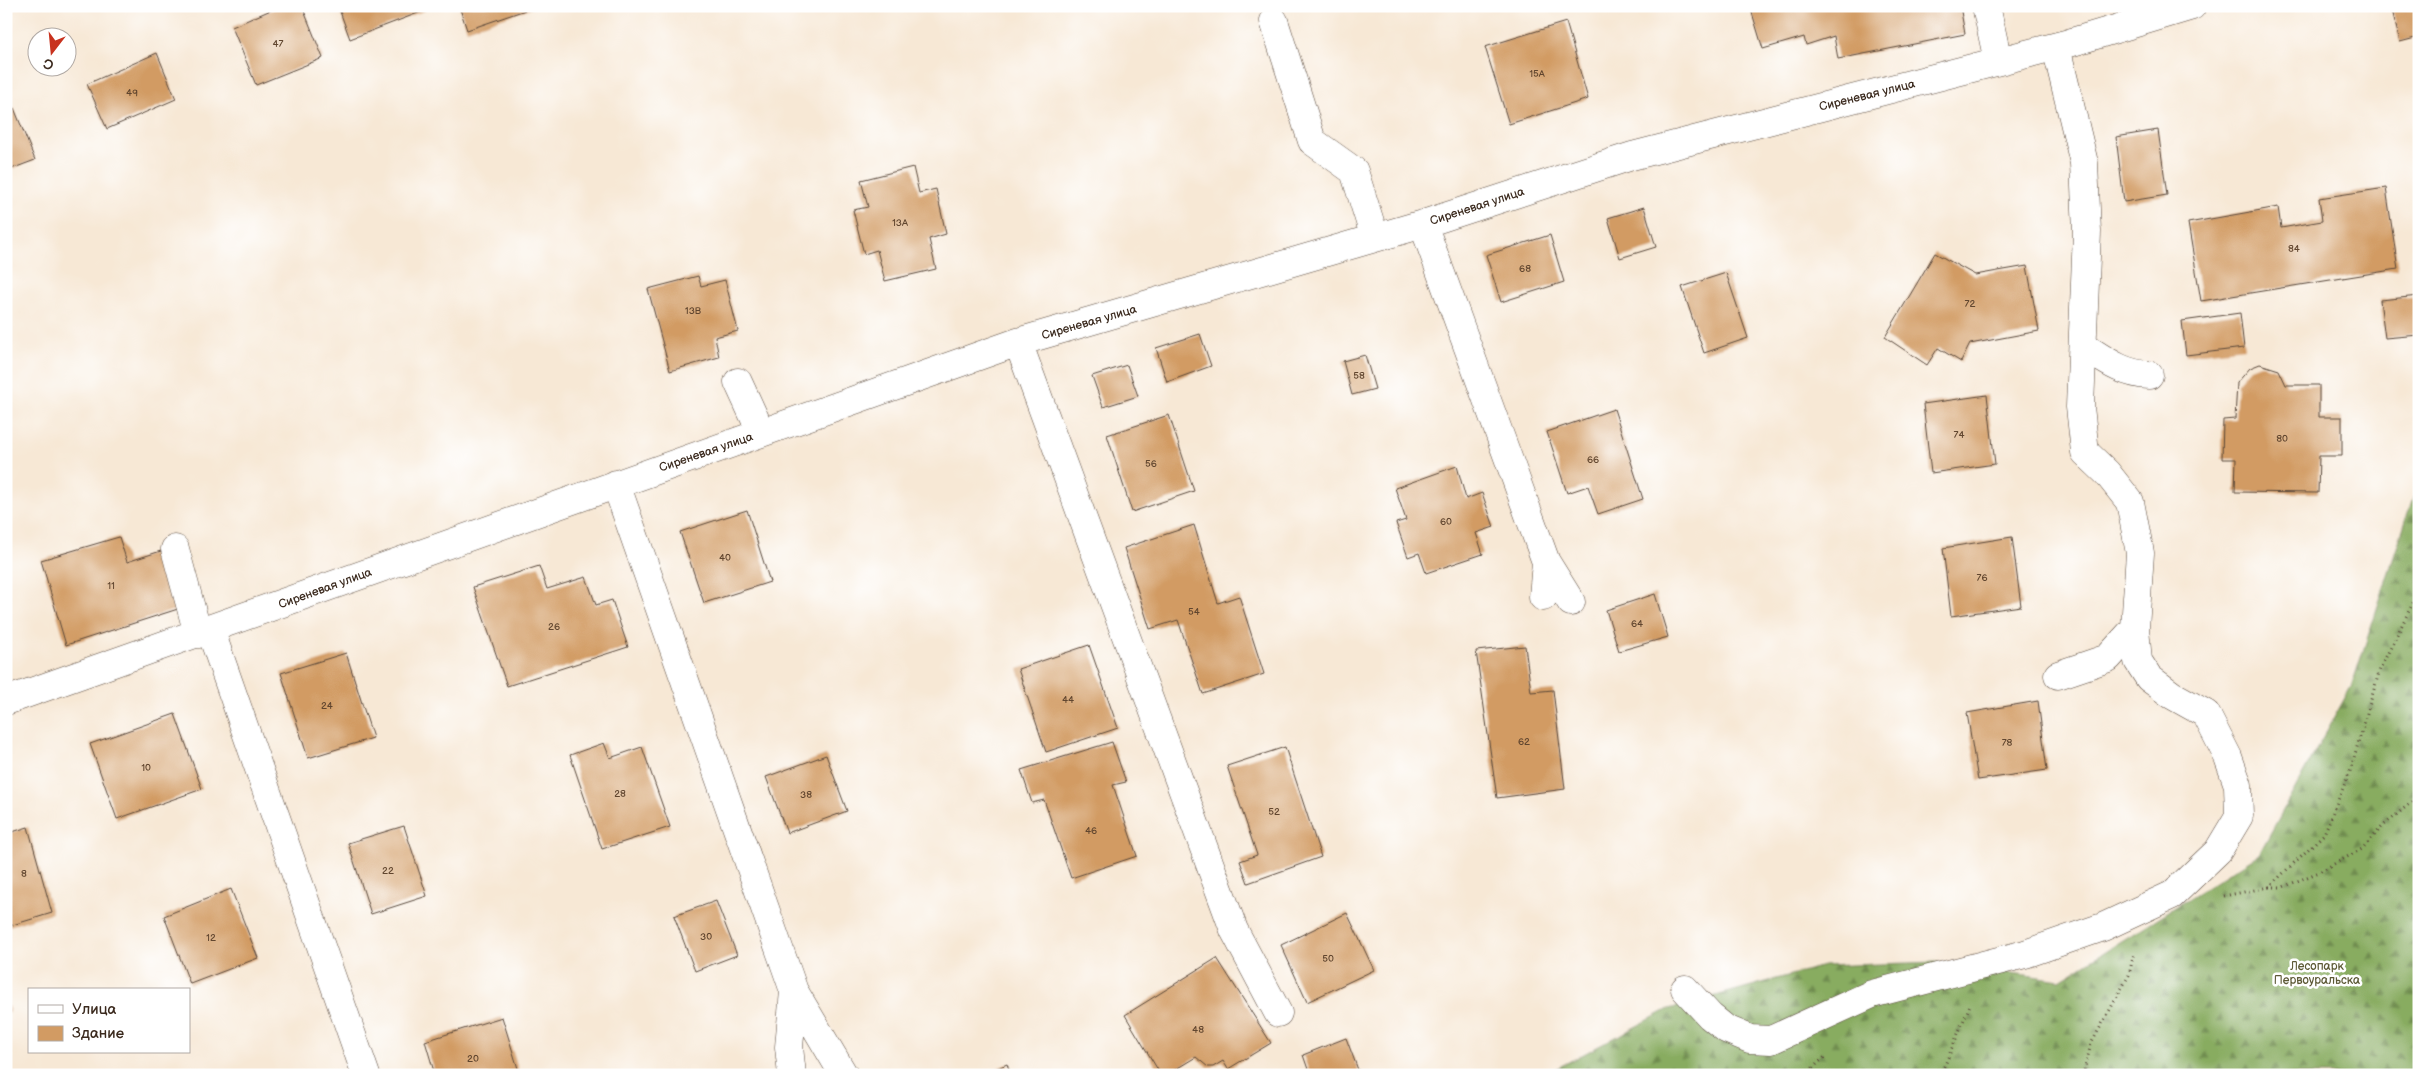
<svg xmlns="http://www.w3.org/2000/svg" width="2425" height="1081" viewBox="0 0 2425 1081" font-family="'Balsamiq Sans',sans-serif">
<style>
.forest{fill:url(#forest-firs);stroke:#626b40}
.building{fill:#d29b63}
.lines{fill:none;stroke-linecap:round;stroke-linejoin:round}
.minor-casing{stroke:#574639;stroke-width:29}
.path{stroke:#574639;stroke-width:3;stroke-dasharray:1 4;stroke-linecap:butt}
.minor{stroke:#fff;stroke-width:28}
.labels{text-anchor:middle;stroke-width:5;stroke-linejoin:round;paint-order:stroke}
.number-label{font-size:10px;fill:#61462f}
.street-label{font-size:12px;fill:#3b2a1e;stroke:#fff}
.park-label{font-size:12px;fill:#5d5936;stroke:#fff}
</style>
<defs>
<pattern id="forest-firs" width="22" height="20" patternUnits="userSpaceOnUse" patternTransform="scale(1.25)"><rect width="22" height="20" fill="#88ac61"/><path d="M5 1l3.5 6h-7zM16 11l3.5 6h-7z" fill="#708c4f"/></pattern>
</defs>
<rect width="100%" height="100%" fill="#fff"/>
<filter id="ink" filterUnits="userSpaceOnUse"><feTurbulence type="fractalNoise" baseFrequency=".02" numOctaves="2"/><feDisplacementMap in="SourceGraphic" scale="10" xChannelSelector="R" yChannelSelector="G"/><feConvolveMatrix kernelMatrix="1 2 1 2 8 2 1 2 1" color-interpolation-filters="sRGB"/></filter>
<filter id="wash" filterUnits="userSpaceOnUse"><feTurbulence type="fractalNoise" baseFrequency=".0096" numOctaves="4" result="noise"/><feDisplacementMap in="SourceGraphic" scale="20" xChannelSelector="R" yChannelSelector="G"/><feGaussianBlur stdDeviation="1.12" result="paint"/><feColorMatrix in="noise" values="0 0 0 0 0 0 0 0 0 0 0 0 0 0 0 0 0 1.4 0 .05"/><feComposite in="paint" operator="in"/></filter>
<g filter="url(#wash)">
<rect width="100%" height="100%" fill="#f7e8d5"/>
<path class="forest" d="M2419 480V1075H1544L1669 1009 1823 966 1936 962 2060 980 2259 854 2352 685Z"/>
<g id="blocks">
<path class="building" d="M280 6H302L323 58 256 85 232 27Z
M338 6H425L426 10 350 39Z
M459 6H534V7L467 30Z
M1750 6H1960L1965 34 1838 59 1834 36 1806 45 1804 37 1763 49Z
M2391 6H2419V37L2400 42Z
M1566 22 1588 99 1509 124 1485 47Z
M157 53 176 99 107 129 87 84Z
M14 108 35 160 6 171V111Z
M2158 130 2167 195 2124 202 2116 137Z
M913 167 919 193 936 189 946 234 929 239 936 269 885 281 877 250 864 254 853 210 868 207 861 180Z
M2386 188 2398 269 2201 301 2188 223 2278 207 2281 228 2322 221 2319 198Z
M1644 207 1656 247 1620 258 1608 218Z
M1550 235 1564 282 1501 302 1486 255Z
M1935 253 1975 275 2027 266 2039 331 1970 344 1961 362 1938 348 1927 365 1885 337Z
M1726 273 1748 338 1704 353 1682 287Z
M698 276 701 286 725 280 738 331 715 337 719 357 670 371 648 289Z
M2419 296V335L2385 338 2380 300Z
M2240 313 2244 348 2186 355 2182 321Z
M1200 334 1211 366 1167 382 1156 348Z
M1365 355 1375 389 1352 395 1343 361Z
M2260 364 2279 370 2286 385H2319V417H2342V456H2319L2318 493 2235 492 2236 459H2222L2223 420 2235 419 2237 383 2250 368Z
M1127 365 1138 396 1103 407 1092 376Z
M1987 395 1995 464 1931 473 1923 404Z
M1614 409 1643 499 1598 514 1588 486 1567 493 1547 432Z
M1169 415 1194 491 1132 512 1107 435Z
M1457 466 1466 499 1482 493 1494 527 1476 533 1483 554 1426 573 1419 553 1408 557 1396 523 1406 520 1395 488Z
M747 510 770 582 704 603 680 532Z
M1194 525 1218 603 1239 596 1264 674 1203 694 1178 620 1150 629 1124 548Z
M119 537 127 562 164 550 181 608 66 645 41 560Z
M2012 537 2021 606 1951 616 1943 548Z
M539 566 547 589 586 577 596 605 612 600 628 647 507 686 473 587Z
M1655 594 1668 637 1619 651 1606 610Z
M1089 645 1118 728 1046 752 1018 669Z
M1525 646 1531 692 1553 690 1565 789 1497 798 1476 651Z
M346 653 373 738 308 758 281 673Z
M2038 701 2047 770 1978 780 1967 713Z
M175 714 202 789 117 819 90 744Z
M1112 742 1126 782 1113 785 1137 856 1071 878 1044 800 1032 803 1021 770Z
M604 743 610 758 642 747 670 827 602 849 570 755Z
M1285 747 1321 857 1248 883 1240 861 1257 855 1227 766Z
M826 755 847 811 787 833 766 777Z
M404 826 427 896 371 914 348 843Z
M28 827 52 913 6 927V834Z
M231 889 258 958 190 984 164 916Z
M716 901 737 955 695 971 674 916Z
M1347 913 1374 970 1307 1002 1281 945Z
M1217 958 1271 1043 1228 1069 1223 1061 1213 1067H1208L1196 1057 1166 1075H1161L1125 1015Z
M6 997 10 1012 6 1013Z
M502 1017 520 1075H435L425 1041Z
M1346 1038 1360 1075H1310L1303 1055Z
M1007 1064 1011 1075H982Z"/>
</g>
</g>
<g filter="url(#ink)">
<use href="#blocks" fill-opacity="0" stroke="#574639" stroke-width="1"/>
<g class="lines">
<g class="minor-casing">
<path id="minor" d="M1986 6 1998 61
M1274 21 1312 141 1354 171 1375 238
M1423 224 1546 562 1571 602
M1018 342 1234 930 1278 1013
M2083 346C2105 360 2123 374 2149 375
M738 382 761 432
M616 484 794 991 844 1075
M175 549 198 634
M1543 597 1546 562
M210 629 366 1075
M2058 675 2108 658 2135 628
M6 701 1018 342 1423 224 1632 156 2069 43 2192 6
M1685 989 1710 1016 1726 1029 1750 1039 1771 1040 1872 994 2025 954 2103 927 2172 895 2218 851 2239 816 2238 785 2228 757 2206 714 2172 695 2149 678 2138 661 2135 628 2140 553 2130 502 2107 473 2085 452 2080 407 2087 232 2084 163 2056 47
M792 1075 789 1047 794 991"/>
</g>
<path class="path" d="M2269 887H2283L2319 872 2362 849 2383 826 2419 796
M2224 896 2269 887 2324 834 2350 771 2380 669 2419 591
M1805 1075 1827 1055
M1938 1075 1945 1065 1970 1005
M2083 1075 2091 1044 2129 975 2134 953"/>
<use href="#minor" class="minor"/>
</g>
</g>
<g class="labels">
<g class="number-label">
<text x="278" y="47">47</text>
<text x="1537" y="77">15А</text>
<text x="132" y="96">49</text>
<text x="900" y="226">13А</text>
<text x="2294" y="252">84</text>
<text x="1525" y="272">68</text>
<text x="1970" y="307">72</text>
<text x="693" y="314">13В</text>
<text x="1359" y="379">58</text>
<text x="1959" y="438">74</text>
<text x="2282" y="442">80</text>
<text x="1593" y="463">66</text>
<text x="1151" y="467">56</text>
<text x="1446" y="525">60</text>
<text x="725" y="561">40</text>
<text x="1982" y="581">76</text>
<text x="111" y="589">11</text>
<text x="1194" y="615">54</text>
<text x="1637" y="627">64</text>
<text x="554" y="630">26</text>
<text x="1068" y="703">44</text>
<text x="327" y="709">24</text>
<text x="1524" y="745">62</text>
<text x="2007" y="746">78</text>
<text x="146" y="771">10</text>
<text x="620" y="797">28</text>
<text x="806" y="798">38</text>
<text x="1274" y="815">52</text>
<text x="1091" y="834">46</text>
<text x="388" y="874">22</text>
<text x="24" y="877">8</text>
<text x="706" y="940">30</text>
<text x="211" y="941">12</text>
<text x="1328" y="962">50</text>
<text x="1198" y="1033">48</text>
<text x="473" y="1062">20</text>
</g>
<g class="street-label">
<text transform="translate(1867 95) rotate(-14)" y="4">Сиреневая улица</text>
<text transform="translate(1477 206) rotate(-18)" y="4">Сиреневая улица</text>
<text transform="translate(1089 322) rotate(-16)" y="4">Сиреневая улица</text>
<text transform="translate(706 452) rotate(-19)" y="4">Сиреневая улица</text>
<text transform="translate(325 588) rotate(-20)" y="4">Сиреневая улица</text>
</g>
<g class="park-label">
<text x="2317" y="970">Лесопарк<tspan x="2317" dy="14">Первоуральска</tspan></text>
</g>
</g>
<rect width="2425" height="1081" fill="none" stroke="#fff" stroke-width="25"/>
<rect x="28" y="988" width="162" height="65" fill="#ffffff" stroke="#b1aaa5"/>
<rect x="38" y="1005" width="25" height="8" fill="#ffffff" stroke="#b1aaa5"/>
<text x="72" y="1014" font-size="15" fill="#3b2a1e">Улица</text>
<rect x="38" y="1026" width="25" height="15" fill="#d29b63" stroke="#b1aaa5"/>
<text x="72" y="1038" font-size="15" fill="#3b2a1e">Здание</text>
<g transform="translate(52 52) rotate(196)"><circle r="24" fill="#ffffff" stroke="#b1aaa5"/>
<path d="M0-4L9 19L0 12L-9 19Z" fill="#c8321e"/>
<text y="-8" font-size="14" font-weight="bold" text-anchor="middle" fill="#3b2a1e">С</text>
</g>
</svg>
